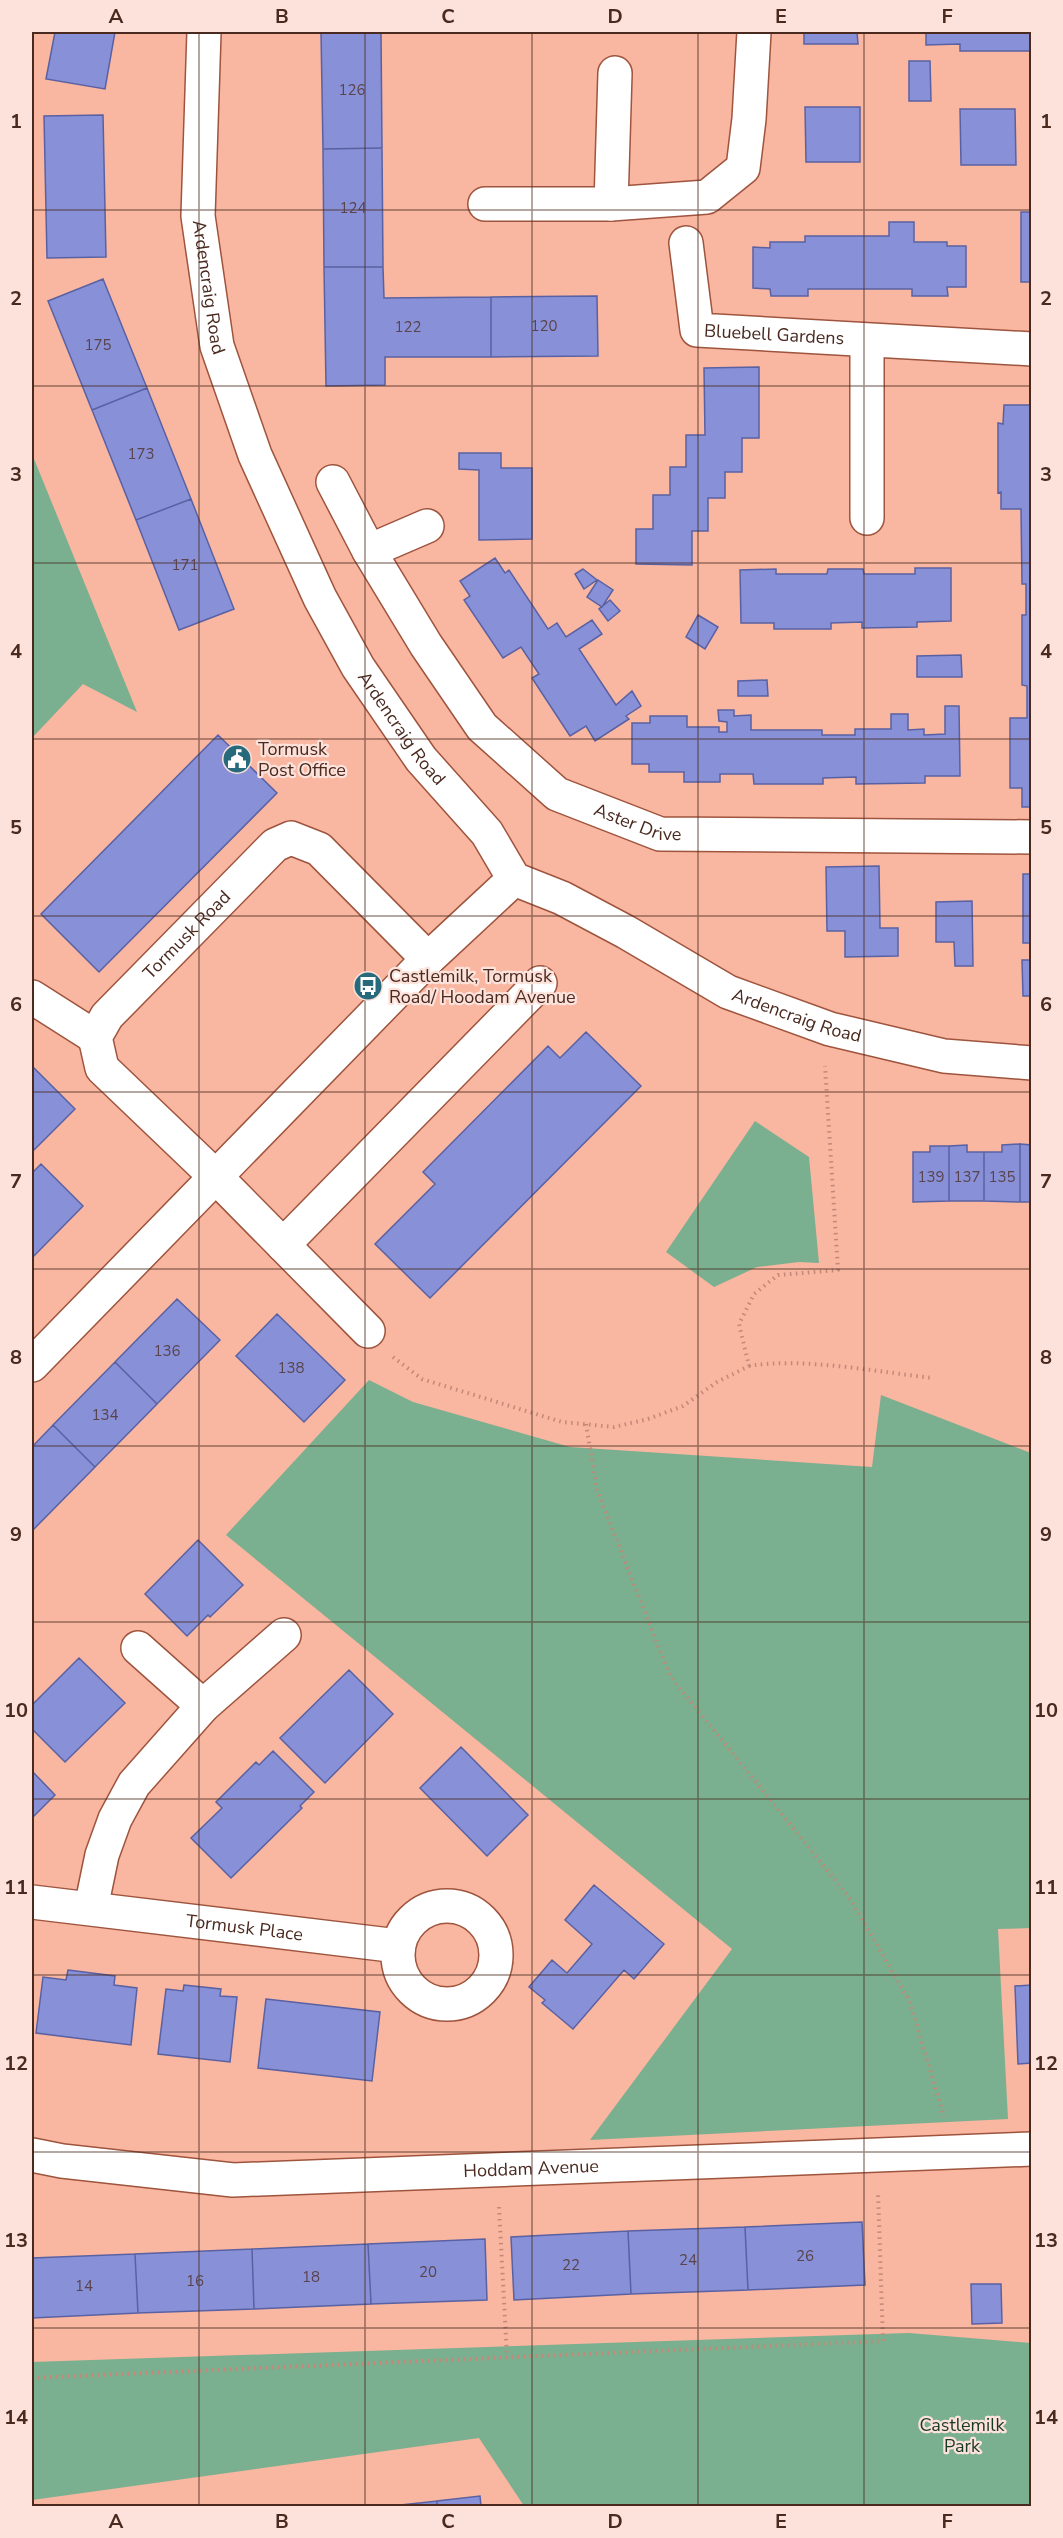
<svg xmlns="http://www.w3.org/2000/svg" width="1063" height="2538" viewBox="0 0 1063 2538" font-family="'Nunito Sans',sans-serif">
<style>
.green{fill:#7aaf8f}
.building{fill:#8891d7;stroke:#5a61a3;stroke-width:1.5}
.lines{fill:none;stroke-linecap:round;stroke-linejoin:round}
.minor-casing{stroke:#9e543d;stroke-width:36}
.path{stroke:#c28978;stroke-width:4;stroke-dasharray:1.5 4.5;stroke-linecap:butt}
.minor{stroke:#fff;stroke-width:33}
.grid{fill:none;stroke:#4a291f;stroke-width:1.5;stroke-opacity:0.55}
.labels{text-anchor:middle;stroke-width:4.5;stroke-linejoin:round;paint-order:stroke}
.number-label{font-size:15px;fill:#5a434d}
.street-label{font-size:18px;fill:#4a291f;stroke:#fce2da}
.poi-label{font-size:18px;fill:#4a291f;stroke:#fce2da;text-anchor:start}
.park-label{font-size:18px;fill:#163926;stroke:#fce2da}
.neatline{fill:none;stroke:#4a291f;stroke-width:2}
.grid-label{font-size:20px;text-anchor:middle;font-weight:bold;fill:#4a291f}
</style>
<rect width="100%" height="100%" fill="#f9b6a1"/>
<path class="green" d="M32 454 137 712 83 684 32 738Z
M755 1121 809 1157 819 1263 799 1262 757 1267 714 1287 666 1252Z
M369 1380 413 1402 570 1447 872 1467 881 1395 1031 1453 1032 1928 998 1929 1008 2119 590 2140 732 1949 226 1535Z
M909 2333 1031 2343V2506H524L479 2438 32 2500V2362Z"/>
<path class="building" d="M55 32H115L105 89 46 79Z
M321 32H381L382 148 323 149Z
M804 32H857L858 44H804Z
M926 32H1032V51H960V44L926 45Z
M909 61H930L931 101H909Z
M805 107H860V162H806Z
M960 109H1015L1016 165H961Z
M103 115 106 257 47 258 44 116Z
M382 148 383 267H324L323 149Z
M1021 212H1032V282H1021Z
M889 222H914V242H947V246H966V287H947L948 296H912V289H808V296H771L770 289 753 288V247L770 248V242H805V236H889Z
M324 267H383L384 298 491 297V357H385V385L326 386Z
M103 279 147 388 92 410 48 301Z
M597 296 598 356 491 357V297Z
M759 367V438H742V472H725V498H708V531H692V565L636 564V529H653V495H670V467H686V435H705L704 368Z
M147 388 191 499 136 520 92 410Z
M1004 405H1032V807H1022V788H1010V718H1027V686L1022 685V615H1026V584H1022L1021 509H1001V492L998 493V423L1003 424Z
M459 453H501V468H532V539L479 540V470L459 469Z
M191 499 234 609 179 630 136 520Z
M495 558 505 573 509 570 548 629 557 623 566 637 592 620 602 634 579 649 616 705 632 691 641 706 626 716 629 719 595 741 586 726 570 736 532 678 539 674 521 647 503 658 464 600 470 596 460 581Z
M915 568H951V621L917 622V627L862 628V622L831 623V629H774V623H741L740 570 776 569V574H827L828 569H863L864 574H915Z
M583 569 597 580 584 589 575 574Z
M598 580 613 590 602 607 587 597Z
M610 600 620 611 608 621 599 609Z
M698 615 718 627 705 649 686 637Z
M961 655 962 677H917V656Z
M767 680 768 696H738V681Z
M945 706H959L960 776H925V783L856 784V777L823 778V784H754L753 774H720V782H684V772H649V764H632V723H650V716H687V727H719V732H727V722L719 721 718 710H734V716L751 715V730H822V735H855V729H891V714H908V730L924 729V735L945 734Z
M218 735 277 793 99 972 41 914Z
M879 866 880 928H898V956L845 957V931H827L826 867Z
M1023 874H1032V943H1023Z
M972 901 973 966H955L954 942H936V902Z
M1022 960H1032V996H1023Z
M586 1032 641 1086 430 1298 375 1244 435 1184 423 1172 548 1046 560 1058Z
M32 1066 75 1109 34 1150 32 1148Z
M1020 1144V1202L984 1201V1152H1002V1145Z
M1020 1144 1032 1145V1202H1020Z
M967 1145V1152H984V1201H949V1146Z
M930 1146H949V1201L913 1202V1152H930Z
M41 1164 83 1206 32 1258V1173Z
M177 1299 220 1340 157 1404 115 1362Z
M277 1314 345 1380 304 1422 236 1356Z
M115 1362 157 1404 95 1467 53 1425Z
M53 1425 95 1467 33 1530 32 1447Z
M198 1540 243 1585 210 1617 208 1615 187 1636 145 1594Z
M79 1658 125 1703 65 1762 32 1729V1705Z
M349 1670 393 1714 325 1783 280 1738Z
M461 1747 528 1815 487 1856 420 1788Z
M273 1751 314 1792 300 1806 302 1808 231 1878 191 1838 222 1808 216 1802 256 1762 259 1765Z
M32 1771 55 1795 32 1818Z
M594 1885 664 1944 634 1979 624 1970 573 2029 542 2003 545 2000 529 1987 552 1960 567 1973 592 1944 565 1920Z
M68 1970 115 1976 114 1985 137 1988 131 2045 36 2033 43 1977 66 1980Z
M184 1985 221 1989 220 1996 237 1997 230 2062 158 2054 166 1989 183 1991Z
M1032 1985V2063L1018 2064 1015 1986Z
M266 1999 380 2012 372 2081 258 2068Z
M862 2222 865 2285 748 2290 745 2227Z
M745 2227 748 2290 631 2294 628 2231Z
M628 2231 631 2294 514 2300 511 2237Z
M485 2239 487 2300 371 2304 368 2244Z
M368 2244 371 2304 254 2309 252 2249Z
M252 2249 254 2309 138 2313 135 2254Z
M135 2254 138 2313 32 2318V2258Z
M971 2284H1001L1002 2323 972 2324Z
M480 2496 481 2506H437V2501Z
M437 2501V2506H401V2505Z"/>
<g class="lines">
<g class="minor-casing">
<g id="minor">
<path id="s1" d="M204 32 198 216 217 346 255 455 320 598 358 667 421 759 487 833 514 879 562 898 626 932 728 992 830 1029 944 1056 1032 1063"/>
<path d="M485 204H611L707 197 743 168 749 119 754 32"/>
<path d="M611 204 615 73"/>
<path id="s2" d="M686 243 697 330 1032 349"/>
<path id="s3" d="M333 482 369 551 426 645 482 727 557 794 660 834 1032 837"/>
<path d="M867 518V341"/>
<path d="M369 551 427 526"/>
<path d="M32 997 95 1037"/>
<path d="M283 1245 540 983"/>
<path id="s4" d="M368 1331 216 1177 102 1068 95 1037 107 1016 275 845 291 838 319 849 428 959"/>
<path d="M32 1365 428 959 514 879"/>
<path d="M138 1648 203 1706"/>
<path id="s5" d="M32 1902 398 1946"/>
<circle cx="447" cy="1955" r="49"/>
<path d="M91 1908 102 1855 115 1819 134 1784 203 1706 284 1635"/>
<path id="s6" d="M32 2155 62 2161 233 2180 1032 2149"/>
</g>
</g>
<path class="path" d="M393 1357 422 1379 562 1422 614 1427 648 1419 683 1406 717 1382 749 1366 739 1324 754 1294 778 1275 838 1270 825 1066
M749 1366C803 1357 878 1372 933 1378
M586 1424 597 1490 670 1676 849 1897 910 2002 944 2117
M499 2207 507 2357
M32 2378 883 2341 878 2192"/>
<use href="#minor" class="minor"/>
</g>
<path class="grid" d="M199 32V2506M365 32V2506M532 32V2506M698 32V2506M864 32V2506M32 210H1032M32 386H1032M32 563H1032M32 739H1032M32 916H1032M32 1092H1032M32 1269H1032M32 1446H1032M32 1622H1032M32 1799H1032M32 1975H1032M32 2152H1032M32 2328H1032"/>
<defs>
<g id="civic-disc" transform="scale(1.5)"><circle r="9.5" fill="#266a7b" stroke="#fce2da"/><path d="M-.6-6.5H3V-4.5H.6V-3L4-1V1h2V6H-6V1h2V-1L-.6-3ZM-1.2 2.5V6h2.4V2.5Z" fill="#fff"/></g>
<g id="bus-disc" transform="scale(1.5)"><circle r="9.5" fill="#266a7b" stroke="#fce2da"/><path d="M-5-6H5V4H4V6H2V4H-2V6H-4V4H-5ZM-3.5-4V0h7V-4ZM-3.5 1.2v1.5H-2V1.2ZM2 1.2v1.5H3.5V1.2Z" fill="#fff"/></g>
</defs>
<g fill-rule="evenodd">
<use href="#civic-disc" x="237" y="759"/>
<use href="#bus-disc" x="368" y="986"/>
</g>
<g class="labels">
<g class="number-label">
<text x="352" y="95">126</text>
<text x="353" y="213">124</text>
<text x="544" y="331">120</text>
<text x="408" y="332">122</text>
<text x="98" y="350">175</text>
<text x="141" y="459">173</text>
<text x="185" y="570">171</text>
<text x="931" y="1182">139</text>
<text x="967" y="1182">137</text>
<text x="1002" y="1182">135</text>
<text x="167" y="1356">136</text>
<text x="291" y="1373">138</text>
<text x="105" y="1420">134</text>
<text x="805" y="2261">26</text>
<text x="688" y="2265">24</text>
<text x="571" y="2270">22</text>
<text x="428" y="2277">20</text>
<text x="311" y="2282">18</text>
<text x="195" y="2286">16</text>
<text x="84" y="2291">14</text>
</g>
<g class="street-label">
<text dy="6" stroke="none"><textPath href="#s1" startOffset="256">Ardencraig Road</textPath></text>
<text dy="6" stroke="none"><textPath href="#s2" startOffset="165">Bluebell Gardens</textPath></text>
<text dy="6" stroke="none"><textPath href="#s1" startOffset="742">Ardencraig Road</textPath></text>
<text dy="6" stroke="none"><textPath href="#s3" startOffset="474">Aster Drive</textPath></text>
<text dy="6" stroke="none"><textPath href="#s4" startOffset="544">Tormusk Road</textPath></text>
<text dy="6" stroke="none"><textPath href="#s1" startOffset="1246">Ardencraig Road</textPath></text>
<text dy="6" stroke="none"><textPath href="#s5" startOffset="214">Tormusk Place</textPath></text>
<text dy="6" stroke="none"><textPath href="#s6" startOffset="501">Hoddam Avenue</textPath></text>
</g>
<g class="poi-label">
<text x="258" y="755">Tormusk<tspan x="258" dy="21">Post Office</tspan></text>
<text x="389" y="982">Castlemilk, Tormusk<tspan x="389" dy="21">Road/ Hoodam Avenue</tspan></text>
</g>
<g class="park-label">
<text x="962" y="2431">Castlemilk<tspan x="962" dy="21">Park</tspan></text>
</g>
</g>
<rect width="1063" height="2538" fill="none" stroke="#fce2da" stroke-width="66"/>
<rect x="33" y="33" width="997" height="2472" class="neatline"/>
<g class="grid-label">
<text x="116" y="23">A</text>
<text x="282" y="23">B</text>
<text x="448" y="23">C</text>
<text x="615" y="23">D</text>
<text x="781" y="23">E</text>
<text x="947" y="23">F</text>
<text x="16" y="128">1</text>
<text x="1046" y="128">1</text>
<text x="16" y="305">2</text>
<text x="1046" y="305">2</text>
<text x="16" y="481">3</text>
<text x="1046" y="481">3</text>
<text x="16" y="658">4</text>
<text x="1046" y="658">4</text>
<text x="16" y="834">5</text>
<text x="1046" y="834">5</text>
<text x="16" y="1011">6</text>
<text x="1046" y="1011">6</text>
<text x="16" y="1188">7</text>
<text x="1046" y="1188">7</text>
<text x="16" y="1364">8</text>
<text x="1046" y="1364">8</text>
<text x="16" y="1541">9</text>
<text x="1046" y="1541">9</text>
<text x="16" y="1717">10</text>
<text x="1046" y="1717">10</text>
<text x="16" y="1894">11</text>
<text x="1046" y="1894">11</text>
<text x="16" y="2070">12</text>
<text x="1046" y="2070">12</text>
<text x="16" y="2247">13</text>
<text x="1046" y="2247">13</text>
<text x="16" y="2424">14</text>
<text x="1046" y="2424">14</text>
<text x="116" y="2528">A</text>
<text x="282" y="2528">B</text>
<text x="448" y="2528">C</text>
<text x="615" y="2528">D</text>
<text x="781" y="2528">E</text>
<text x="947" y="2528">F</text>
</g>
</svg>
